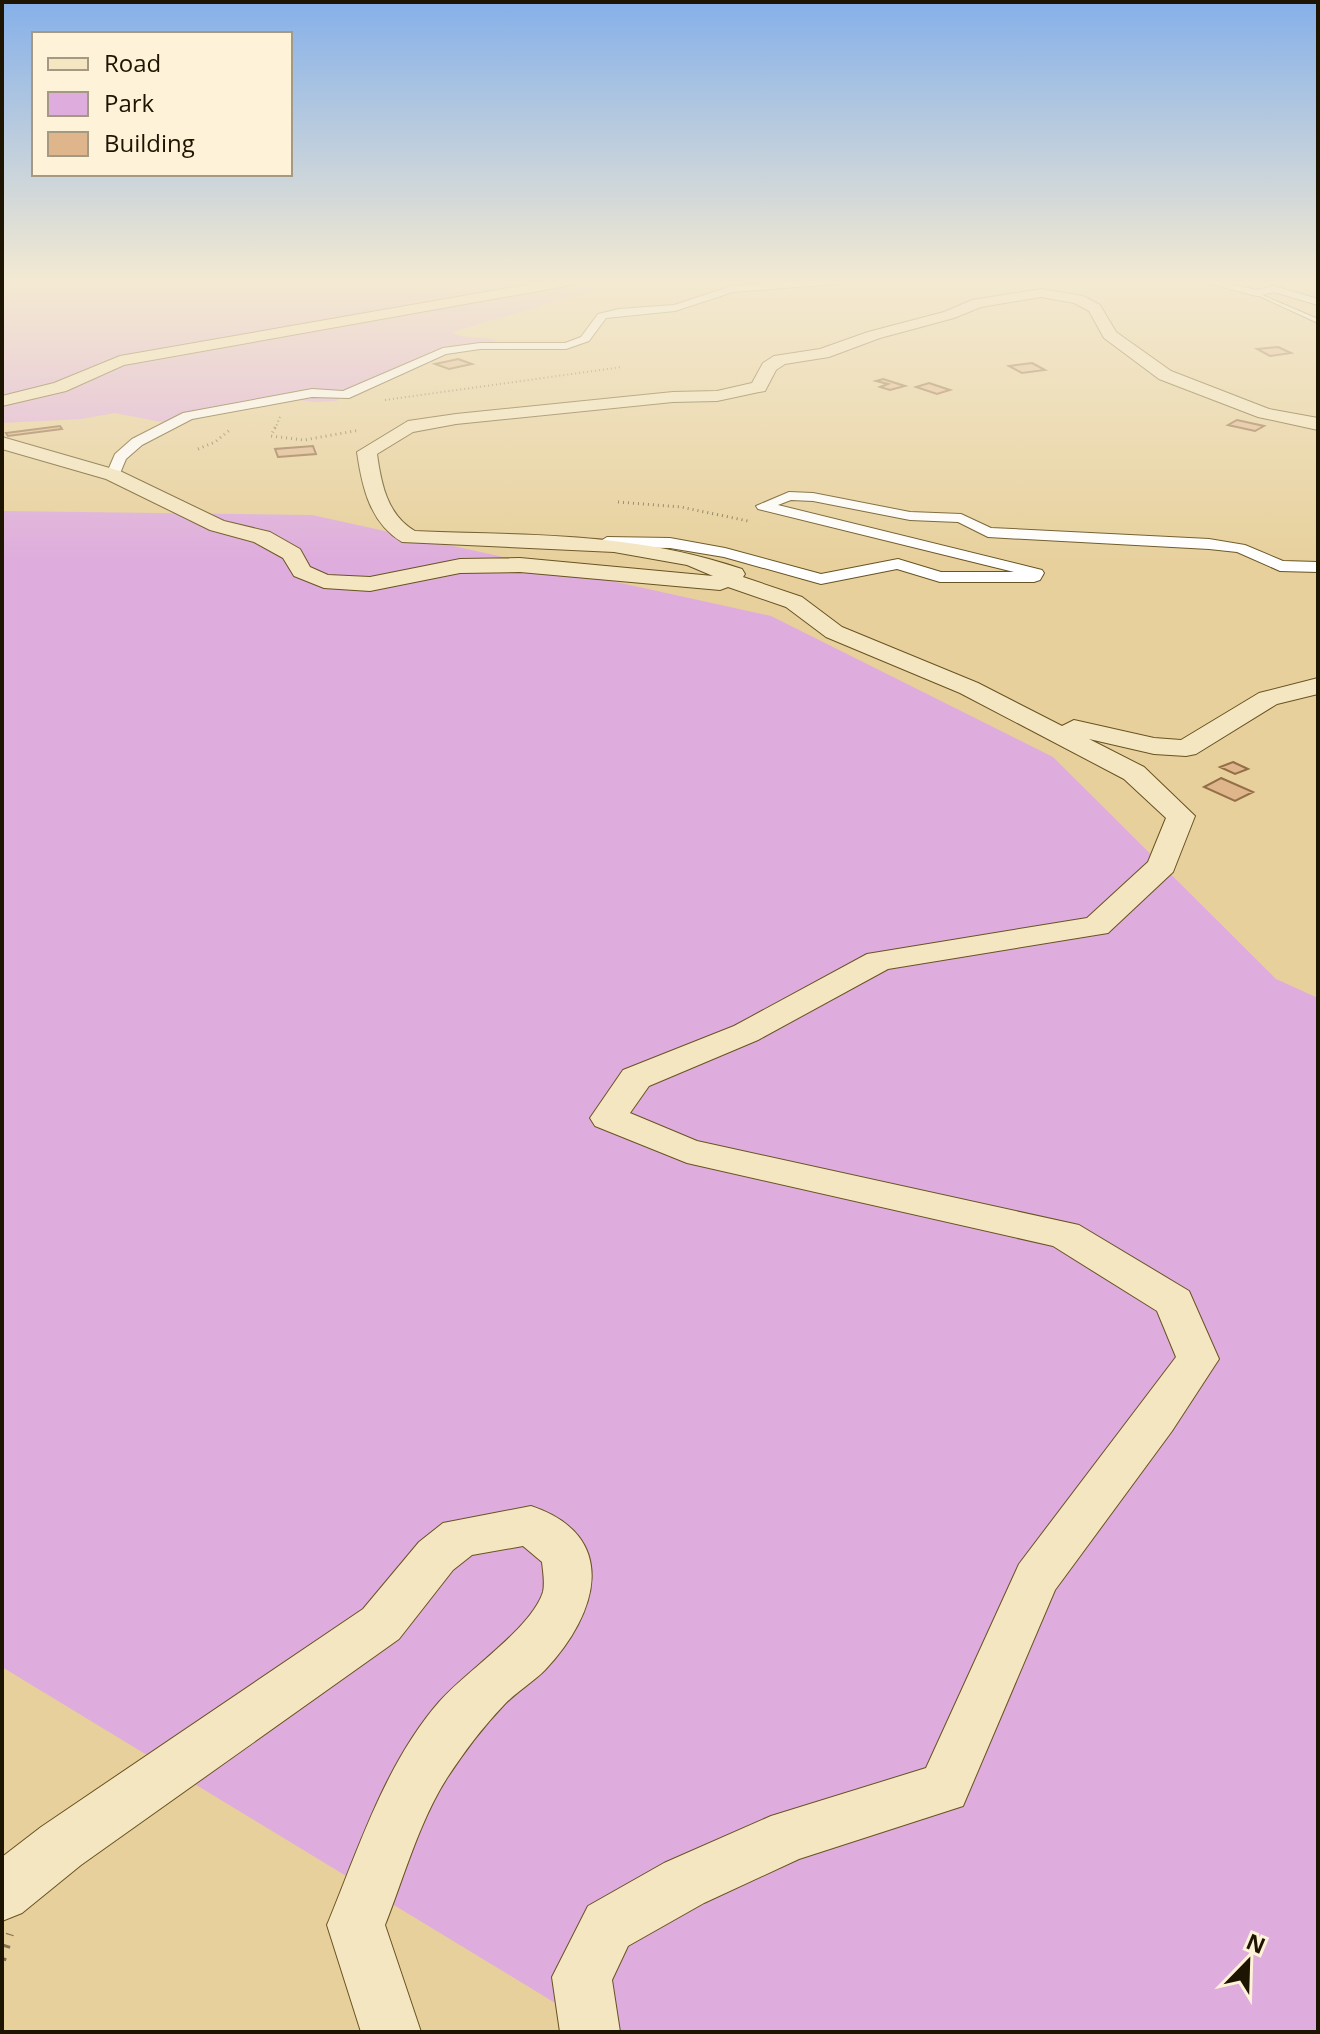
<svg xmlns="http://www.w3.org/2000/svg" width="1320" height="2034" viewBox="0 0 1320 2034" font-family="'Open Sans',sans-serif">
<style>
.green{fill:#deacdd}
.building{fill:#dfb68c;stroke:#936e46;stroke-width:2}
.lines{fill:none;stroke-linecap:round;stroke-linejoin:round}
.lane-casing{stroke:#685321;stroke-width:2}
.street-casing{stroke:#685321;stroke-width:2}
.secondary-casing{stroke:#685321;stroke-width:2}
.path-far2{stroke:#847451;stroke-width:2;stroke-dasharray:1 3;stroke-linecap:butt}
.path-far1{stroke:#847451;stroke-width:3;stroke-dasharray:1 4;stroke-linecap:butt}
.path{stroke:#847451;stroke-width:8;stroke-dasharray:3 10;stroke-linecap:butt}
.lane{fill:#fff;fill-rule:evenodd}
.street{fill:#fff;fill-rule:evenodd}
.secondary{fill:#f4e6c1;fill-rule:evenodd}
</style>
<rect width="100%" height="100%" fill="#e7d09c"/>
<path class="green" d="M2 279H603L591 292 452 332C466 341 483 335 499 341L432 351 376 377 336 401 315 402 269 396 161 422 115 413 81 419 2 423Z
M2 511 312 515 771 616 1053 757 1276 979 1318 998V2032H603L2 1667Z"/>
<path class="building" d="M1278 347 1291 353 1270 356 1257 349Z
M458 359 472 364 449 369 435 364Z
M1032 363 1045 370 1022 373 1009 366Z
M883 379 905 386 890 390 880 387 888 384 876 381Z
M929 383 950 390 937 394 916 387Z
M1237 420 1264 426 1255 431 1228 425Z
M60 426 62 429 8 436 6 433Z
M313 446 316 454 278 457 275 449Z
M1233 762 1248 769 1235 774 1220 767Z
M1221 778 1253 792 1235 801 1204 787Z"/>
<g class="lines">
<g class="lane-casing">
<path id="lane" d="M1255 292 1318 319V323L1255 294Z"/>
</g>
<g class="street-casing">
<path id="street" d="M825 279H866L861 282 733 292 675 311 606 318 589 341 566 349H480L446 354 349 398 312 397 192 419 142 445 126 459 118 478 106 475 115 454 132 439 183 413 312 389 343 391 443 348 480 343H565L581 337 598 314 619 309 674 305 732 286Z
M1191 279H1208L1257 290 1274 286 1318 299V305L1274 292 1257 296Z
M789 492 813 493 910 512 961 514 991 528 1209 539 1245 545 1283 561 1318 562V572L1280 571 1237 552 1209 549 988 537 958 522 910 520 813 501 791 500 778 505 1042 570 1044 573 1040 580 1034 582H940L897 569 821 584 724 557 670 548 607 547 599 542 607 537 670 538 725 548 821 574 898 559 941 572H1014L758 509 756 506Z"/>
</g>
<g class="secondary-casing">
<path id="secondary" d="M560 279H590L583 283 124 365 66 391 2 406V396L54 383 120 356Z
M1041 289 1083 296 1100 305 1116 332 1171 371 1269 409 1318 418V430L1258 417 1159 379 1104 338 1089 311 1074 303 1041 297 981 307 954 318 880 338 829 357 785 364 776 370 765 391 759 392 717 401 673 402 456 424 413 432 377 454C381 483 387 515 415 531 532 536 628 531 742 569L745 574 743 577 802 597 842 627 978 683 1062 726 1074 720 1154 738 1181 740 1259 693 1318 678V694L1277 704 1196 754 1186 756 1154 754 1089 739 1144 767 1195 816 1173 872 1108 933 888 969 758 1040 649 1086 630 1113 697 1141 1079 1225 1189 1291 1219 1359 1172 1431 1055 1590 963 1806 799 1859 704 1903 628 1946 612 1980 620 2032H560L552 1977 588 1906 664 1863 771 1816 926 1768 1019 1564 1176 1357 1157 1311 1053 1246 687 1163 595 1126 590 1118 623 1070 734 1026 867 954 1087 918 1148 862 1166 818 1124 779 960 693 826 637 786 607 728 587 720 590 520 572 460 573 370 591 324 588 294 576 283 558 254 542 210 530 106 479 2 449V437L120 471 224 521 270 532 300 549 310 567 328 575 370 577 460 559 520 558 713 576 687 565 614 552 402 542C370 523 362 487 357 452L408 421 456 414 673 392 717 391 752 383 763 363 774 356 820 349 868 332 944 312 972 300Z
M531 1506C621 1536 598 1614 545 1670 532 1683 516 1692 503 1706 482 1728 464 1752 447 1778 419 1822 404 1877 385 1925L421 2032H361L327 1925C358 1850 385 1764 439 1702 466 1671 531 1629 543 1592 545 1583 543 1571 542 1562L523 1546 472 1555 453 1570 399 1639 81 1865 22 1913 2 1921V1857L41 1827 363 1609 419 1542 443 1523Z"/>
</g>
<path class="path-far2" d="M385 400 622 367
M275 429 280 417"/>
<path class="path-far1" d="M275 427 271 436 304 440 360 430
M198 449 215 442 231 429
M618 502 681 507 748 521"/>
<path class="path" d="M2 1960 10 1934"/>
<use href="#lane" class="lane"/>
<use href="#street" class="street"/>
<use href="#secondary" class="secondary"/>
</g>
<linearGradient id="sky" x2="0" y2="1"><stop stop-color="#85b0e9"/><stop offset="0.5" stop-color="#f4ead2"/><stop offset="1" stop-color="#f4ead2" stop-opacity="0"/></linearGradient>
<rect width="1320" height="563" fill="url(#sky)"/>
<rect width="1320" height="2034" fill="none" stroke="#1d1402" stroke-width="8"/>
<rect x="32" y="32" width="260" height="144" fill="#fef2d8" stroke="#a49982" stroke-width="2"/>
<rect x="48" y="58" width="40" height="12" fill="#f4e6c1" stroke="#a49982" stroke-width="2"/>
<text x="104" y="72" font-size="24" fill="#1d1402">Road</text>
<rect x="48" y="92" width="40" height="24" fill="#deacdd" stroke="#a49982" stroke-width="2"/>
<text x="104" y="112" font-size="24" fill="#1d1402">Park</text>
<rect x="48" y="132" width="40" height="24" fill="#dfb68c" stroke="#a49982" stroke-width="2"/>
<text x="104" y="152" font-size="24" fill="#1d1402">Building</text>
<g transform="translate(1248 1962) rotate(23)" stroke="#fef2d8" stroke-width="6" paint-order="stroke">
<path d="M0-6L14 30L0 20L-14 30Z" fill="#1d1402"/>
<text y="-12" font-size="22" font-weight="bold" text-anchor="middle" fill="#1d1402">N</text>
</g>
</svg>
